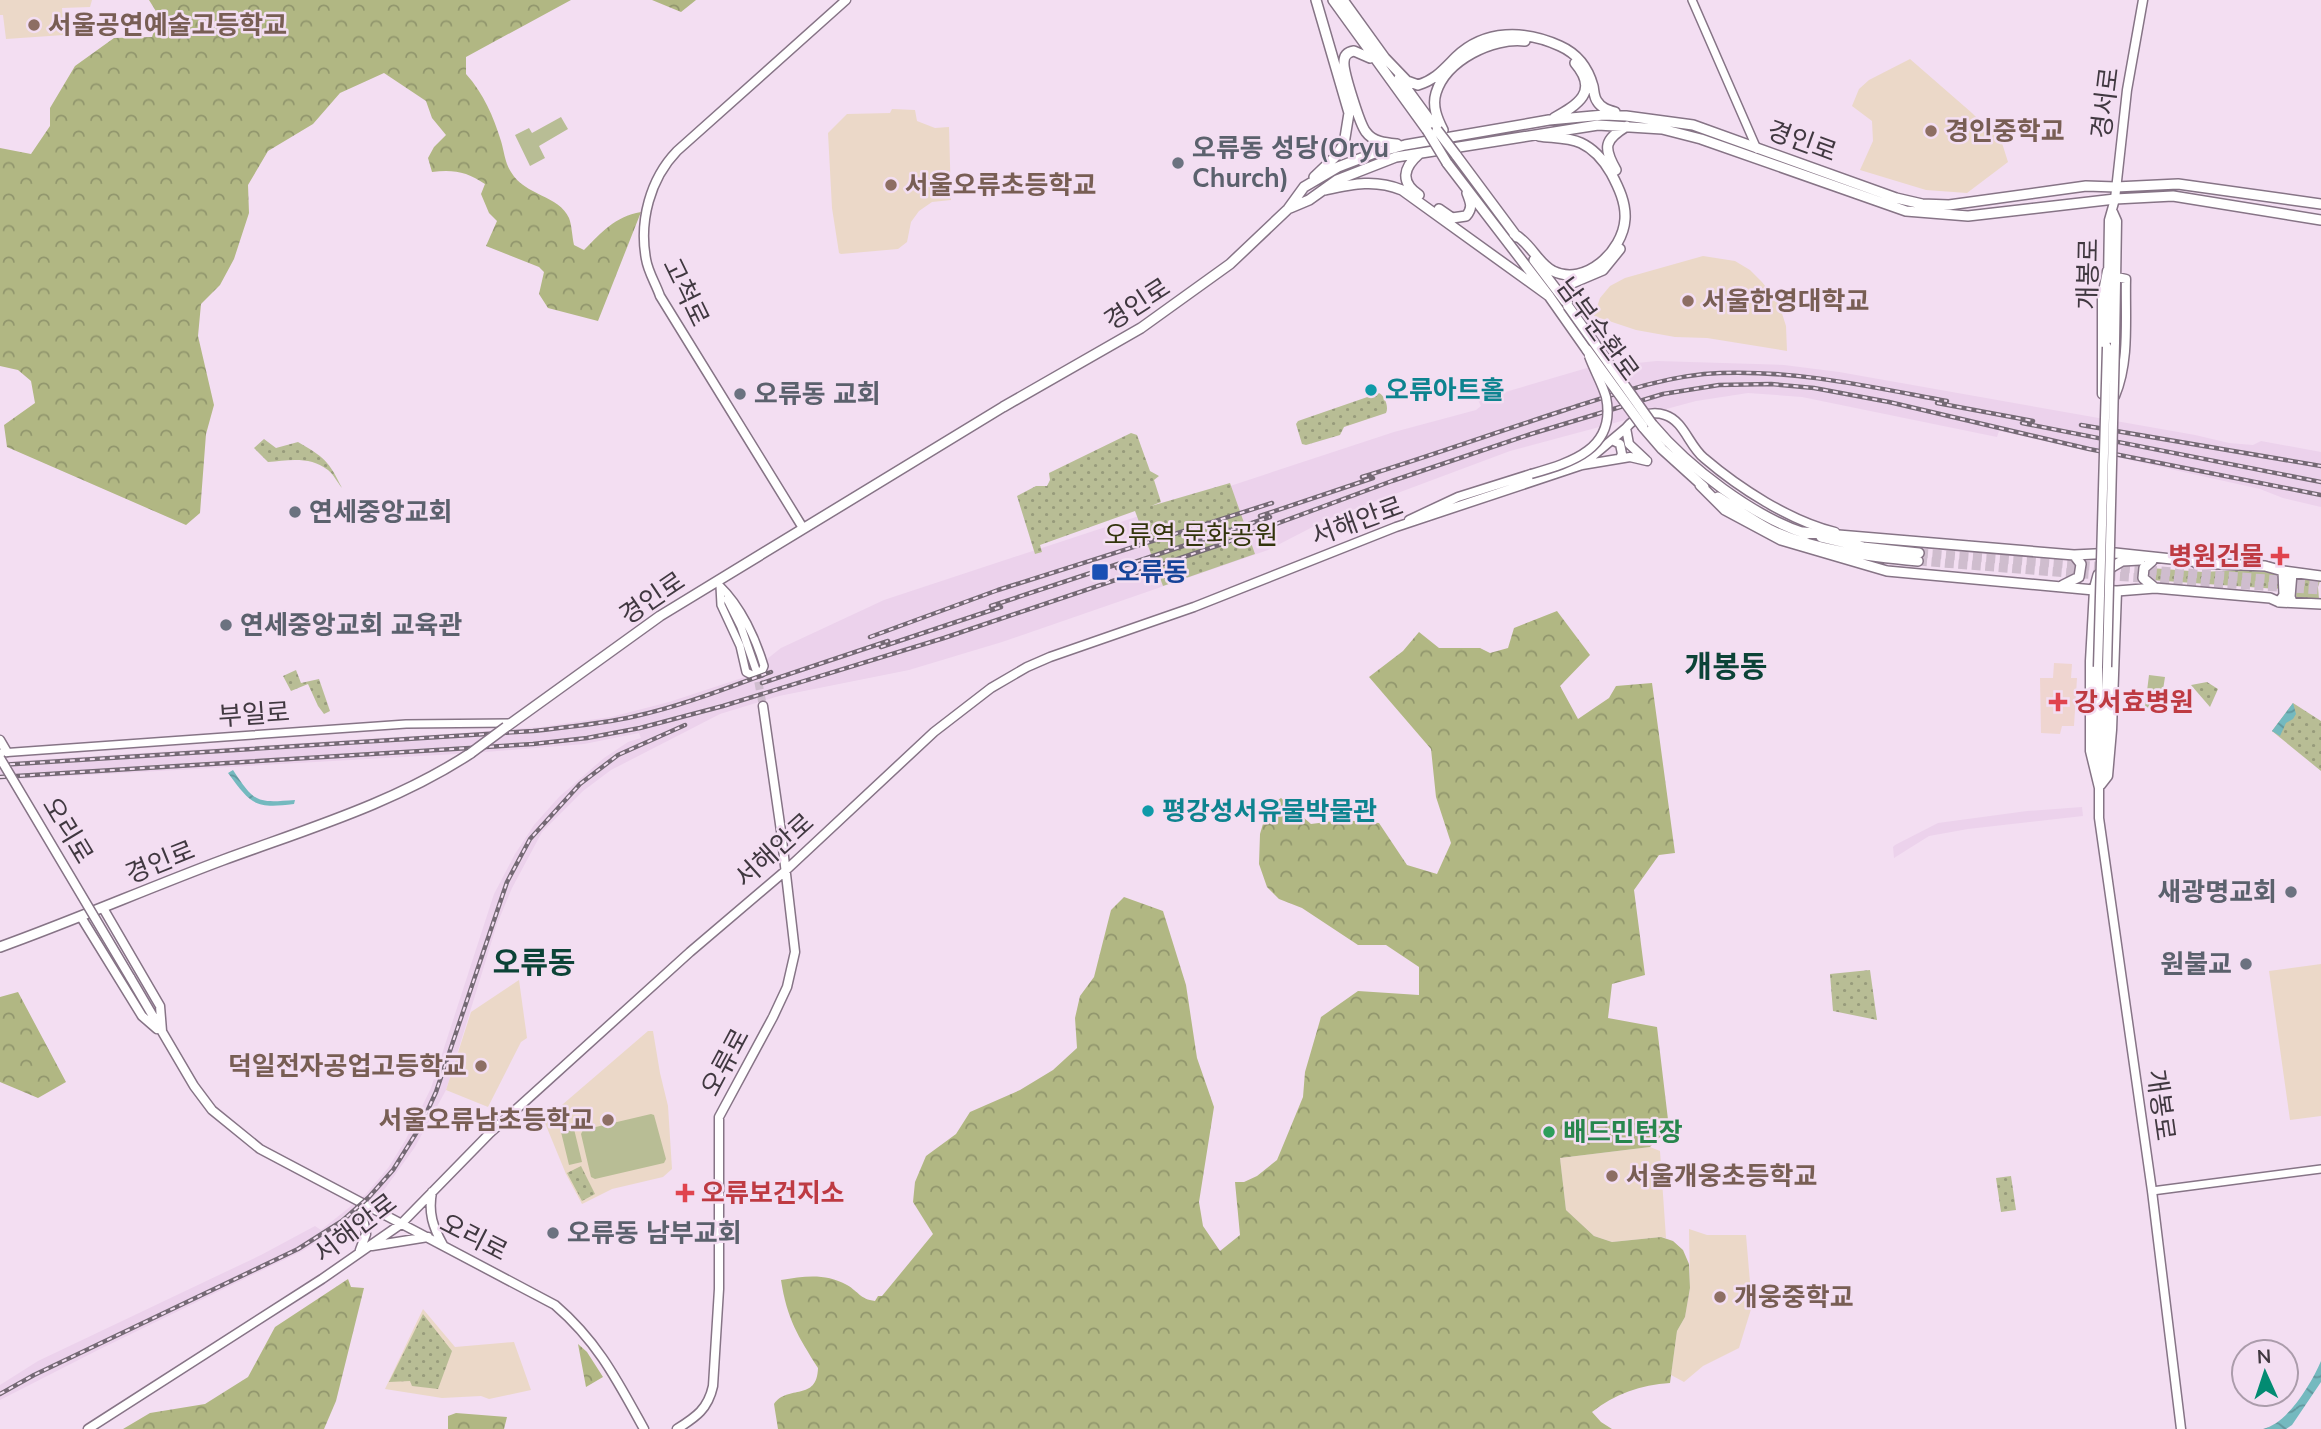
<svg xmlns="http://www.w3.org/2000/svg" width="2321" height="1429" viewBox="0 0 2321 1429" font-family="Mulish,'Noto Sans KR',sans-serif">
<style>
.built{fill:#ecd2ec}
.education{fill:#ebd8c8}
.medical{fill:#efd5d0}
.grass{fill:url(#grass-dots)}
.forest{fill:url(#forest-crowns)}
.garden{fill:#b8bd95}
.water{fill:url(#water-waves)}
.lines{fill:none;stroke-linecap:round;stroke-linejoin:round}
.secondary-tunnel{stroke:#cfbdce;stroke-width:8;stroke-dasharray:8 4;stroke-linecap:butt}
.primary-tunnel{stroke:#cfbdce;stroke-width:9;stroke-dasharray:9 4.5;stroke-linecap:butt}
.tertiary-casing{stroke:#867486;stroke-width:10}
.secondary-casing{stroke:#867486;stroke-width:11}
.primary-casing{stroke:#867486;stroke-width:12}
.tertiary{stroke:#fff;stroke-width:7}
.secondary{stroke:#fff;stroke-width:8}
.primary{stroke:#fff;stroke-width:9}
.rail-casing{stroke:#746974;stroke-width:4.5}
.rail{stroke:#f3def2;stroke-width:2;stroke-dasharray:5;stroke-linecap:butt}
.secondary-bridge-casing{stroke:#867486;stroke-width:11;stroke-linecap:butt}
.primary-bridge-casing{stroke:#867486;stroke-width:12;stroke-linecap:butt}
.secondary-bridge{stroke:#fff;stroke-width:8}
.primary-bridge{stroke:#fff;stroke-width:9}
.education-dot{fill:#8d6e63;stroke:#f3def2;stroke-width:2.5}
.worship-dot{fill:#6b7280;stroke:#f3def2;stroke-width:2.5}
.culture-dot{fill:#0f9aa8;stroke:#f3def2;stroke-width:2.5}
.health-dot{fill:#e0444e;stroke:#f3def2;stroke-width:2.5}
.transit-dot{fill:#1a4fb4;stroke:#f3def2;stroke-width:2.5}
.leisure-dot{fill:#2e9e5b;stroke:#f3def2;stroke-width:2.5}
.labels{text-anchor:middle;stroke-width:5;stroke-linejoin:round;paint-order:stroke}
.education-label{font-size:26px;font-weight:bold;fill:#785e54;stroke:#f3def2;text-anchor:start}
.street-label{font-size:26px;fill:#403840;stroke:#f3def2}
.worship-label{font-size:26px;font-weight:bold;fill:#5b616d;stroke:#f3def2;text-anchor:start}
.culture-label{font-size:26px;font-weight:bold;fill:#0d838f;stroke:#f3def2;text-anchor:start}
.park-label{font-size:26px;fill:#32340b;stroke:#f3def2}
.health-label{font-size:26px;font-weight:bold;fill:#be3a42;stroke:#f3def2;text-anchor:start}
.transit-label{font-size:26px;font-weight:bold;fill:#164399;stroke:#f3def2;text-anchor:start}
.leisure-label{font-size:26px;font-weight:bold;fill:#27864d;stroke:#f3def2;text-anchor:start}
.quarter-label{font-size:30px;font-weight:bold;fill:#0c4337;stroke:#f3def2}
</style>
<defs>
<pattern id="grass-dots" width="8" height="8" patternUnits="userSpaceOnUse" patternTransform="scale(1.75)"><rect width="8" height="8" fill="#b8bd95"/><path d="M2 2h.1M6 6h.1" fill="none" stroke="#979b7b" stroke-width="1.8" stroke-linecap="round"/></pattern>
<pattern id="forest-crowns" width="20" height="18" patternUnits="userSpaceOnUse" patternTransform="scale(1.75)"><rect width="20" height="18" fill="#b1b783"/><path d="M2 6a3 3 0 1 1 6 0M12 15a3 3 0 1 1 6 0" fill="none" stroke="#91966d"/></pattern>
<pattern id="water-waves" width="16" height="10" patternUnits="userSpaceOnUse" patternTransform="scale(1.75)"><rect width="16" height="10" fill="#74b9bf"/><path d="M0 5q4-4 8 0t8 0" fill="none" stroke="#61979d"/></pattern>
</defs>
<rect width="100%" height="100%" fill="#f3def2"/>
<path class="built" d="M1657 361 1784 365 1839 372 2195 435 2229 443 2253 445 2261 441 2321 452V507L2283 498 2260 489 1999 431 1997 437 1802 397 1748 393 1696 401 1510 451 1328 519 1268 550 1002 642 909 670 779 696 720 714 611 770 583 791 542 832 512 888 497 924 446 1090 415 1147 376 1201 357 1217 302 1251 98 1350 0 1400V1385L38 1361 261 1255 315 1226 321 1230 366 1194 388 1168 405 1141 431 1088 494 894 515 854 534 825 559 797 604 758 628 742 641 738 639 733 584 744 473 753 0 780V762L460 733 540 727 611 717 669 702 769 669 767 659 781 648 884 600 1394 432 1476 410 1481 406 1478 400 1587 368Z
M2082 807 2083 816 1968 829 1929 836 1894 858 1893 847 1895 845 1938 823 2027 811Z"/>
<path class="education" d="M0 0H92L90 7 62 8 64 35 6 39 3 15H0Z
M1910 59 1972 113 2002 143 2008 162 1967 193 1926 190 1860 170 1873 141 1872 121 1852 106 1859 89 1869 80Z
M892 109 915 110 917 121 935 128 949 127 951 200 932 202 919 211 911 222 907 242 898 249 841 254 839 253 832 208 828 133 847 114 890 113Z
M1703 256 1735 261 1750 270 1762 282 1779 304 1786 326 1787 351 1707 338 1675 337 1636 330 1594 316 1600 298 1610 286 1625 278Z
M2321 964V1116L2290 1120 2269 971Z
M519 980 527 1038 521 1042 488 1107 446 1090 471 1012Z
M648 1031H653L660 1073 668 1106 672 1169 663 1177 612 1189 582 1204 566 1174 545 1123 548 1117Z
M1650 1147 1660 1151 1666 1238 1661 1237 1612 1242 1594 1236 1566 1210 1560 1158Z
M1689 1229 1707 1235H1746L1752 1306 1739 1348 1703 1366 1684 1382 1671 1375 1677 1331 1685 1317 1690 1288Z
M423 1309 455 1347 514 1342 531 1390 489 1399 481 1396 442 1398 385 1389Z"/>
<path class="medical" d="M2054 663 2072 664 2071 678H2077L2074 726H2062L2060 734 2041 733 2040 678H2053Z"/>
<path class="grass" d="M1379 393C1385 396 1389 407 1386 413L1344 427 1340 435 1306 445 1302 444 1296 424 1298 421Z
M1131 433 1137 435 1150 471 1159 476 1154 480 1161 502 1151 506 1230 483 1255 554 1163 586 1135 511 1040 545 1042 552 1035 554 1017 496 1036 486H1047L1050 480 1049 473Z
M264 439 276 448 298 442C324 457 329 461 342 488 337 482 334 475 328 470 311 456 288 460 268 462L254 448Z
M2151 568 2203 572 2240 570 2277 573 2281 579 2280 586 2277 589 2151 580 2148 578 2147 573Z
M2297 576 2321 578 2318 587 2319 599 2296 598Z
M296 670 301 683 319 679 330 711 324 714 318 706 308 684 291 691 283 676Z
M2207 682 2218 689 2210 707 2191 685Z
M2293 703 2321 721V771L2272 731Z
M1870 970 1877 1020 1833 1011 1830 974Z
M581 1166 595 1194 582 1201 567 1173Z
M2011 1176 2016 1210 2001 1212 1996 1178Z
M423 1314 452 1351 438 1389 412 1386 410 1381 389 1382Z"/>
<path class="forest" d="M149 0H571L466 57V74C484 94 493 116 501 141 504 151 505 163 511 172 525 196 559 195 569 218 572 226 572 236 574 245L584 250C602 232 614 217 641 212L598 321 548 308 539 294 544 272 539 267 486 246 497 221 489 213 481 194 485 184C468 172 453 169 432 172L428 158 434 147 446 135 432 118 426 101 384 73 340 93 313 124 268 151 248 185 249 213 234 259 220 285 201 304 198 336 214 405 206 434 200 513 186 525 7 447 4 425 35 403 31 381 18 370 0 366V148L31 154 50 126V108L75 66 114 38 152 37 159 16Z
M652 0H696L681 12Z
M1557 611 1590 655 1560 686 1578 719 1609 698 1616 686 1652 683 1675 853 1659 855 1634 890 1645 975 1612 984 1608 1018 1657 1027 1669 1128 1650 1147 1560 1158 1566 1210 1594 1236 1612 1242 1661 1237 1673 1241 1683 1250 1689 1264 1690 1288 1685 1317 1677 1331 1670 1383C1641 1385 1614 1394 1592 1412L1601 1422 1612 1429H778L774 1404C788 1384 817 1402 818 1368 798 1336 787 1319 781 1280 805 1276 825 1273 847 1285 859 1292 860 1299 875 1301L878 1296H882L933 1234 913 1202 915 1182 926 1156 956 1134 970 1112 1020 1090 1053 1070 1077 1048 1075 1018 1080 996 1094 977 1111 910 1124 897 1163 911 1186 985 1197 1058 1214 1107 1199 1202 1203 1226 1220 1251 1240 1235 1235 1182H1244L1257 1176 1277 1160 1303 1097 1305 1072 1321 1017 1358 991 1419 995V967L1386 945H1358L1302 908 1279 899 1267 887 1259 864 1260 834 1268 807 1281 798 1311 824 1342 820 1379 823 1407 865 1437 874 1451 843 1436 797 1431 749 1369 677 1403 651 1419 632 1439 648H1480L1490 653 1508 648 1514 628Z
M18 992 66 1082 38 1098 0 1082V997Z
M348 1279 351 1287 364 1288 336 1401 324 1429H123L150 1413 205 1404 248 1377 275 1327Z
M578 1344 587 1352 603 1377 586 1387Z
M456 1413 507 1417 504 1429H448V1416Z"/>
<path class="garden" d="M561 117 568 129 539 146 545 158 530 166 515 135 529 128 532 133Z
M2149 675 2165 677 2160 709 2145 707Z
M651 1114 654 1115 666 1159 664 1163 595 1179 591 1177 581 1134 583 1130Z
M574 1129 582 1162 569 1165 561 1132Z"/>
<path class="water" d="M2293 703 2296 714 2293 719 2286 723 2280 736 2272 731Z
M233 770C255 803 256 803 295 800L294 804C254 809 251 804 228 773Z
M2321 1361V1382L2292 1425 2286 1429H2263C2288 1423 2311 1384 2321 1361Z"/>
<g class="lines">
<path class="secondary-tunnel" d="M756 670 763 706"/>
<path class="primary-tunnel" d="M1919 553 2321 583
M1918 561 2068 573 2321 590"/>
<g class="tertiary-casing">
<path id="tertiary" d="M1692 0 1757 149
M720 586C741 606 756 639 764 666L761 673 752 675 746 672 740 646 721 605Z
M727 599 741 627 756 670
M0 753 406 724 511 723
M2152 1191 2321 1169"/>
</g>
<g class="secondary-casing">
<path id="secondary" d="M2113 212 2117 221 2115 343
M2107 347 2109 220 2115 199 2127 90 2143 0
M2102 394V297L2107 271
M2115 396C2130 361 2125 316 2126 279L2117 277
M1612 440 1620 444 1622 454 1620 458
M1646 460 1629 444 1626 428C1635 417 1650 410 1665 415 1684 421 1689 446 1704 458 1739 488 1790 521 1835 532
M1582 465 1626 428
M1409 520 1458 497 1531 474
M803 528 660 296C656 284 648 272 646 259 639 221 650 179 677 151L846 0
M2094 590 2090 661V751L2099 788V818L2152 1191 2181 1429
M0 740 7 752
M2098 765V667
M2100 780 2104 737 2107 667
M2101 785 2108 776 2112 730 2117 591
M103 908 160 1006 162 1031
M81 917 142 1016 157 1029
M130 977 194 1086 212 1110 260 1149 555 1305C598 1342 617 1380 644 1429
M432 1192C428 1213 433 1227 443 1245
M372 1246 428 1237
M360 1250 366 1234 360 1202
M88 1429 322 1279 401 1224 490 1133 690 952 784 872 934 732 991 688 1027 667 1050 657 1194 607 1396 527 1582 465 1630 457 1647 461
M677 1429C696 1417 708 1409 713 1386L719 1289V1117L773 1017 787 987 795 952 781 831 763 706"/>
</g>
<g class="primary-casing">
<path id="primary" d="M1333 0 1427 130
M1343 0 1387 61
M1383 56 1407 81 1418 85C1435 80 1443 70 1456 57 1485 29 1525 30 1560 46 1578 54 1588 68 1593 86 1594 91 1594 97 1597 101 1601 108 1608 110 1615 112
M1370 58 1354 51C1348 52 1344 55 1344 62 1343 71 1360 125 1366 132 1373 142 1386 143 1397 144
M1399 78 1437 130
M1554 118C1577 105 1600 92 1575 63
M1443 130C1437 118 1432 106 1436 93 1446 60 1493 37 1525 41
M1456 155 1517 237
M1447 163 1549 296 1587 350
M1616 170C1603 147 1604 140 1627 126
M1314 177 1335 157 1344 144 1349 113 1316 0
M1325 190C1353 184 1375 179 1402 190L1549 296
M1419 195C1400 182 1403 168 1419 154
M1290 208 1309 200 1337 180 1396 157 1598 125 1662 129 1701 139 1906 211 1968 216 2115 199 2173 196 2321 220
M1439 209 1452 218 1466 216C1473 208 1471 203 1467 193
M1514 234C1531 243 1538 264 1553 271 1585 287 1623 251 1625 219 1626 203 1619 188 1611 173 1604 161 1594 149 1581 143 1568 137 1552 138 1539 136
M1534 260 1565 301
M1568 306 1566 295 1570 284 1603 270 1620 249
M1652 424C1688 467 1753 517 1807 534
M1643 427 1662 449 1704 487
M1700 485 1725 510 1781 540 1887 571 2094 590 2117 591 2155 588 2270 598 2279 602 2321 604
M1718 497C1735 508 1752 520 1769 529 1811 550 1872 557 1918 561
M1803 532 2074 555 2115 553 2200 562
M1821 537 1863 547 1919 553
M2152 561 2144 568 2143 578 2155 588
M2196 563 2265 566 2283 571 2321 576
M2063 585 2079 577 2081 564 2074 555
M2094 590 2098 575 2122 561 2140 560
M2279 602 2284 595 2283 571
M2292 602 2290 597 2292 573
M506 727 660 616 1003 407 1141 328 1230 264 1288 209 1304 187 1338 167 1372 154 1405 145 1549 120 1604 115 1626 116 1693 125 1896 198 1922 204 1949 205 2086 186 2116 187 2178 184 2321 204
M0 947C75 920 148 888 223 860 307 829 395 803 471 753"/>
</g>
<use href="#tertiary" class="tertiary"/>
<use href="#secondary" class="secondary"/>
<use href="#primary" class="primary"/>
<g class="rail-casing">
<path id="rail" d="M1937 403 2033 421
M2022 423 2321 482
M2081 425 2321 466
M1362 477C1430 456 1497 432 1565 410 1615 394 1667 375 1720 373 1797 370 1871 387 1947 401
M1260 516 1373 478
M1117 568 1270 517
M991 606 1124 562
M870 637 998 590 1272 503
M881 647 1001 607
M762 683 888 641
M0 765 533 731C567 727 602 724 636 716 682 706 727 688 771 672
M0 777 533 744 587 738 640 728 723 706 944 638 1222 544 1392 481 1531 434 1663 394 1719 385 1771 384 1814 388 1889 402 2089 449 2321 495
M0 1394 34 1375 298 1249 342 1221 369 1197 393 1170 420 1127 436 1092 507 882 530 839 580 784 618 755 685 725"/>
</g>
<use href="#rail" class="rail"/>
<g class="secondary-bridge-casing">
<path id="secondary-bridge" d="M1531 474C1569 463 1617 450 1606 397 1602 383 1594 370 1589 356
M2098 667 2107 347
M2107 667 2115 343
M0 758 130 977"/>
</g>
<g class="primary-bridge-casing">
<path id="primary-bridge" d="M1427 130 1447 163
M1437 130 1456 155
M1568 306 1652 424
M1587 350 1643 427
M471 753 506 727"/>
</g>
<use href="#secondary-bridge" class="secondary-bridge"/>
<use href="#primary-bridge" class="primary-bridge"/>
</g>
<g class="education-dot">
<circle cx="34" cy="25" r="7"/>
<circle cx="1931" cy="131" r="7"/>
<circle cx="891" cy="185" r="7"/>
<circle cx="1688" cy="301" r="7"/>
<circle cx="481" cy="1066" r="7"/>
<circle cx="608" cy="1120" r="7"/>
<circle cx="1612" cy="1176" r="7"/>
<circle cx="1720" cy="1297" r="7"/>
</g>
<g class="worship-dot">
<circle cx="1178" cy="163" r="7"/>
<circle cx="740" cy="394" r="7"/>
<circle cx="295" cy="512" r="7"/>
<circle cx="226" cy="625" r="7"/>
<circle cx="2291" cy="892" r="7"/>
<circle cx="2246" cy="964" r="7"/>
<circle cx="553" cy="1233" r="7"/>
</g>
<g class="culture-dot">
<circle cx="1371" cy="390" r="7"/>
<circle cx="1148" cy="811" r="7"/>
</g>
<g class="health-dot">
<path d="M2276.5 545.5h7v7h7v7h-7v7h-7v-7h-7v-7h7z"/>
<path d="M2054.5 691.5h7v7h7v7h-7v7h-7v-7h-7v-7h7z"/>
<path d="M681.5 1182.5h7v7h7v7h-7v7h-7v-7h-7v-7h7z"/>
</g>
<rect class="transit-dot" x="1091" y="563" width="18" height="18" rx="3.5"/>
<circle class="leisure-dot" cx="1549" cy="1132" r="7"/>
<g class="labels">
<g class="education-label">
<text x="48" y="34">서울공연예술고등학교</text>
<text x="1945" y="140">경인중학교</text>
<text x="905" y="194">서울오류초등학교</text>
<text x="1702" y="310">서울한영대학교</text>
<text x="467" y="1075" text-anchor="end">덕일전자공업고등학교</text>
<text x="594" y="1129" text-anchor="end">서울오류남초등학교</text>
<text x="1626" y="1185">서울개웅초등학교</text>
<text x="1734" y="1306">개웅중학교</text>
</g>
<g class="street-label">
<text transform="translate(2105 103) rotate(-83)" y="9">경서로</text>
<text transform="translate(1802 141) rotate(20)" y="9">경인로</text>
<text transform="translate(2088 274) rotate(-89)" y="9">개봉로</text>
<text transform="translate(686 292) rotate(64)" y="9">고척로</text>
<text transform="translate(1137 304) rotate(-33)" y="9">경인로</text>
<text transform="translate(1598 329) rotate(54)" y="9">남부순환로</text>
<text transform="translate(1357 521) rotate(-20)" y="9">서해안로</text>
<text transform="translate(652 598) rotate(-34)" y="9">경인로</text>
<text transform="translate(254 714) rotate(-4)" y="9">부일로</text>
<text transform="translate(68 830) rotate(59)" y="9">오리로</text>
<text transform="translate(774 850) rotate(-42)" y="9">서해안로</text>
<text transform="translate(160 862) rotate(-22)" y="9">경인로</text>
<text transform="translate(725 1062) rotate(-62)" y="9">오류로</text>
<text transform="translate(2161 1105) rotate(82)" y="9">개봉로</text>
<text transform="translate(355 1228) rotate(-37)" y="9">서해안로</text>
<text transform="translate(474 1237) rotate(27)" y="9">오리로</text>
</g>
<g class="worship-label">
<text x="1192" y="157">오류동 성당(Oryu<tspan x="1192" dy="30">Church)</tspan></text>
<text x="754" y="403">오류동 교회</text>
<text x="309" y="521">연세중앙교회</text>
<text x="240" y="634">연세중앙교회 교육관</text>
<text x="2277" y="901" text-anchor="end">새광명교회</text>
<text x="2232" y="973" text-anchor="end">원불교</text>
<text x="567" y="1242">오류동 남부교회</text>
</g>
<g class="culture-label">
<text x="1385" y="399">오류아트홀</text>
<text x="1162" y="820">평강성서유물박물관</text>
</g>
<g class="park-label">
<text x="1191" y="544">오류역 문화공원</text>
</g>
<g class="health-label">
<text x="2264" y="565" text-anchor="end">병원건물</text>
<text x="2074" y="711">강서효병원</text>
<text x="701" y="1202">오류보건지소</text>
</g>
<g class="transit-label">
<text x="1116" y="581">오류동</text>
</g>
<g class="leisure-label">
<text x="1563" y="1141">배드민턴장</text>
</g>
<g class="quarter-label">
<text x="1726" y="677">개봉동</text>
<text x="534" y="973">오류동</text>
</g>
</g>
<g transform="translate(2265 1373) rotate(357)"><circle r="33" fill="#f3def2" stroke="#ab9cab" stroke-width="2"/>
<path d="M0-5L12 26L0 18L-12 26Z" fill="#028b72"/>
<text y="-10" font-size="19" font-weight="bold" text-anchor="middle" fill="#403840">N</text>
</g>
</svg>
